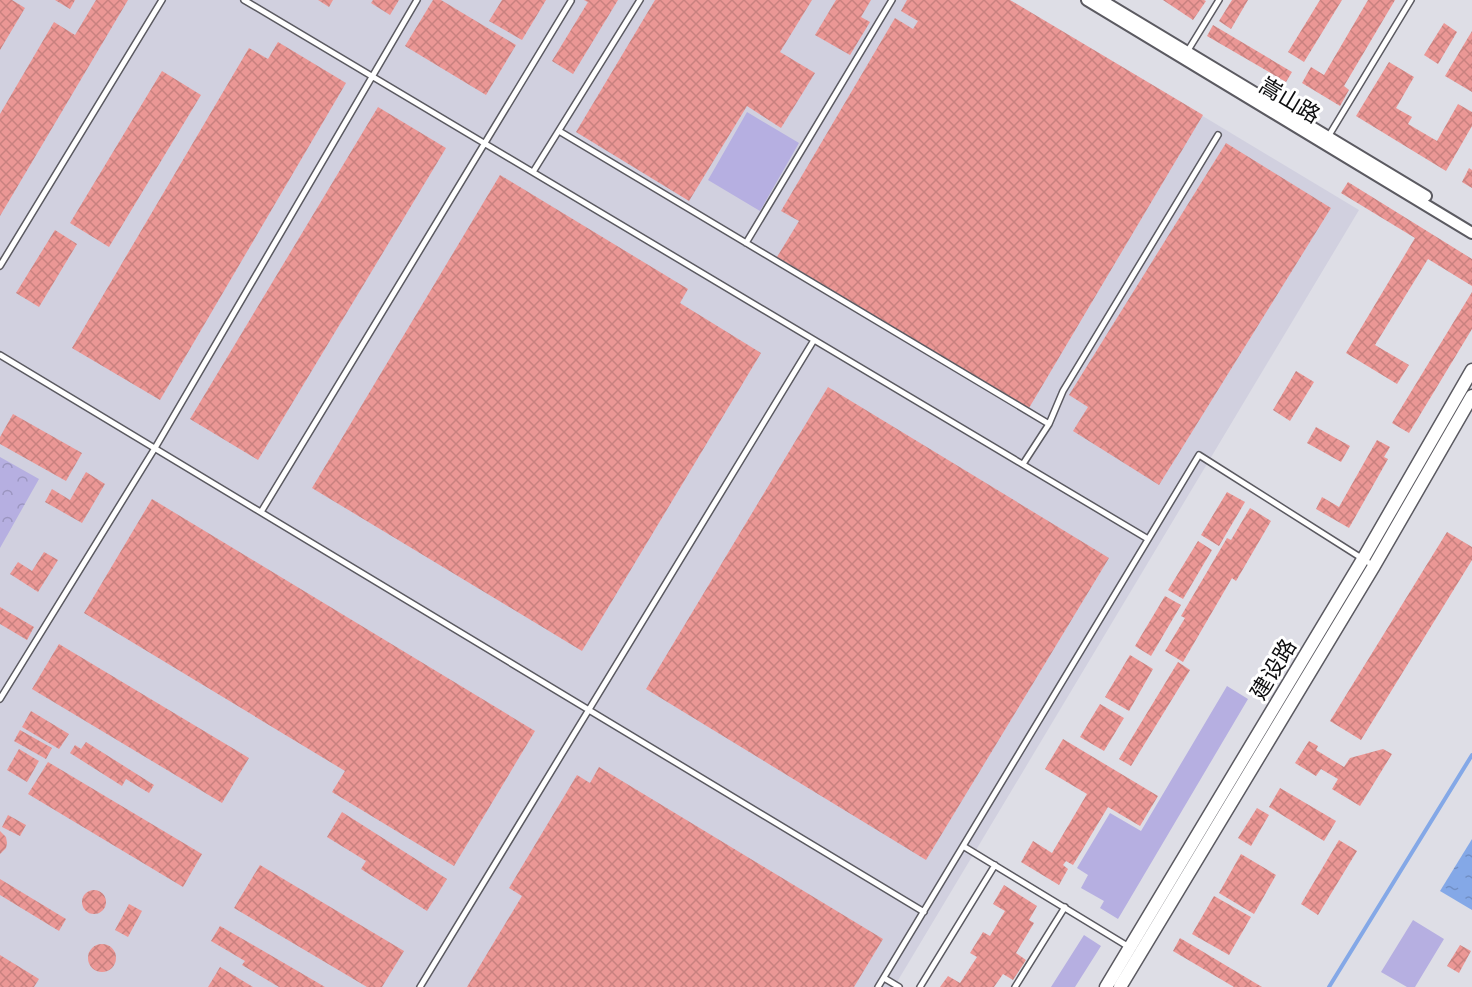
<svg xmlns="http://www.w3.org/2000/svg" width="1472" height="987" viewBox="0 0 1472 987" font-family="'Titillium Web','Noto Sans SC',sans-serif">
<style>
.built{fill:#d1d0df}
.grass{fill:#b6afe1}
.forest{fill:url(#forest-crowns)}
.water{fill:url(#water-ripples)}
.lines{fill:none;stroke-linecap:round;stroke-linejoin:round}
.stream{stroke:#84a8e7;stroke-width:4}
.building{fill:url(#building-cross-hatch)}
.service-casing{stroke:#5b5a61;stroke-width:8}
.minor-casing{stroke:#5b5a61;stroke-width:14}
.tertiary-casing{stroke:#5b5a61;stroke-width:15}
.service{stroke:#fff;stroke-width:5}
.minor{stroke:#fff;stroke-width:10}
.tertiary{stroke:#fff;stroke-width:12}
.labels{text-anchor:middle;stroke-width:6;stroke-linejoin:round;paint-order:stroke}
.street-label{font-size:22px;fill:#0d0d0f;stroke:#fff}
</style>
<defs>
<pattern id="forest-crowns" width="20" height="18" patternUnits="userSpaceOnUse" patternTransform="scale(1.5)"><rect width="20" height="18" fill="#b6afe1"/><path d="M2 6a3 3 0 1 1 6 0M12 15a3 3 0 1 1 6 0" fill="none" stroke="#9b95c0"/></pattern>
<pattern id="water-ripples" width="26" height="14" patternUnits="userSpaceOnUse" patternTransform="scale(1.5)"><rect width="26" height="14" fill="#84a8e7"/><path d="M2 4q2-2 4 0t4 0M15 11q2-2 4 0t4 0" fill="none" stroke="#718fc5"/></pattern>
<pattern id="building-cross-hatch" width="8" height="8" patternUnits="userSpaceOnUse" patternTransform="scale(1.5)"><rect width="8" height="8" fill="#eb9795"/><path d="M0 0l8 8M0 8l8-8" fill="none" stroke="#c8817f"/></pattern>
</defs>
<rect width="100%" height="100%" fill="#dedee6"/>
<path class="built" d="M0 0H1010L1359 210 894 987H0Z"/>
<path class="grass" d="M747 112 799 143 760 211 708 180Z
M1227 686 1248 699 1118 919 1100 908 1104 901 1081 888 1088 875 1077 868 1110 813 1141 831Z
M1413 920 1444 939 1415 987H1407L1381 972Z
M1084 935 1101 946 1075 987H1051Z"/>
<path class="forest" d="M0 457 39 479 0 548Z"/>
<path class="water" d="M1472 839V910L1440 891Z"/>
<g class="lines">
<path class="stream" d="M1329 987 1472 755"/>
</g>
<path class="building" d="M0 0H12L25 8 0 50Z
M55 0H75L70 9Z
M96 0H128L0 216V114L54 22 75 35Z
M318 0H333L329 7Z
M373 0H399L390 15 371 3Z
M433 0H441L516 45 486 95 405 46Z
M502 0H546L522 40 489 21Z
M584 0H618L573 74 552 61 588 2Z
M655 0H812L780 52 815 73 781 128 747 106 689 201 576 132Z
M836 0H871L861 17 870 22 850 55 815 35Z
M907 0H1010L1203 115 1029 408 777 257 799 221 781 211 895 18 913 29 918 21 901 11Z
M1163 0H1204L1206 1 1193 20Z
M1232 0H1248L1231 29 1219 21Z
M1320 0H1342L1304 62 1288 52Z
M1368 0H1395L1344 86 1349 90 1340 106 1302 83 1311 67 1324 75Z
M1444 23 1457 32 1438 64 1424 55Z
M1213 25 1292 72 1286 82 1207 36Z
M1472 31V92L1445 76Z
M278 42 346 83 160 400 72 348 249 48 268 59Z
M1389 62 1414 77 1396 108 1412 117 1408 124 1437 141 1458 104 1472 112V126L1446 171 1356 116Z
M162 71 201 95 109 247 70 223Z
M378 107 446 148 258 460 190 419Z
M1226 143 1331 208 1159 485 1073 431 1088 407 1069 395Z
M1469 168 1472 170V188L1462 182Z
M500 175 688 289 680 303 761 353 582 651 312 488Z
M1348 182 1472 259V286L1428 259 1375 345 1409 365 1397 384 1346 353 1415 238 1341 193Z
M55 230 77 244 39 307 16 293Z
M1472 292V329L1409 433 1392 423Z
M1296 371 1314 382 1290 421 1273 410Z
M828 387 1109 558 926 860 646 689Z
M13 414 82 453 66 481 0 444V437Z
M1316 427 1350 446 1341 462 1307 443Z
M1377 440 1390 447 1384 457 1388 459 1349 528 1316 509 1322 497 1339 507Z
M86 472 105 484 82 523 45 502 52 489 70 500Z
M1227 492 1245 502 1219 546 1201 535Z
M152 499 535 731 454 866 332 792 345 771 84 613Z
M1250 508 1271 521 1236 581 1232 578 1183 662 1165 651 1185 618 1181 616 1227 538 1231 540Z
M1447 532 1472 547V560L1361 740 1330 721Z
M1198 541 1212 550 1183 599 1168 590Z
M44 552 58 560 38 592 10 574 18 562 32 571Z
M1165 596 1181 605 1151 656 1135 646Z
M0 607 34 627 27 640 0 624Z
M59 644 249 758 222 803 32 689Z
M1130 655 1153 669 1129 711 1105 697Z
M1178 662 1190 670 1131 766 1119 759Z
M1100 704 1124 718 1104 751 1080 737Z
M31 711 69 734 59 749 22 727Z
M20 730 52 748 46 759 14 741Z
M1063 739 1158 796 1140 826 1108 807 1073 865 1066 861 1063 865 1068 869 1059 885 1021 862 1033 841 1052 853 1087 794 1045 769Z
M1309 741 1318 746 1316 750 1344 767 1350 758 1383 749 1392 754 1360 806 1332 789 1338 779 1321 769 1316 776 1295 763Z
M86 742 154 785 149 793 126 779 122 786 70 753 75 745 81 749Z
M19 749 39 761 27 782 7 770Z
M48 762 202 854 183 887 28 794Z
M599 767 883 939 854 987H467L522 896 509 888 577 775 590 783Z
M1280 788 1336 821 1324 841 1269 807Z
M1257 808 1269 815 1251 846 1238 838Z
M342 812 447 879 427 911 361 869 366 861 327 837Z
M8 815 26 825 20 836 2 827Z
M0 831 6 837 7 843 6 848 0 854Z
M1339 840 1357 851 1318 915 1301 904Z
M1241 854 1276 875 1254 914 1219 893Z
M260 865 404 951 382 987H367L234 908Z
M0 879 66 919 59 931 0 895Z
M1004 885 1037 906 1029 920 1034 923 1016 953 1026 960 1013 980 1003 974 994 987H940L948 976 960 983 977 957 970 953 983 932 990 936 1005 911 993 904Z
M82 902a12 12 0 1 1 24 0a12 12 0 1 1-24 0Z
M1214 896 1251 917 1229 955 1192 934Z
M129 904 142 911 128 937 115 930Z
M220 926 253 945 325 987H279L242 965 245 961 211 941Z
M1180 938 1262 987H1234L1173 951Z
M88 958a14 14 0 1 1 28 0a14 14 0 1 1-28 0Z
M1460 945 1471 951 1459 973 1447 966Z
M0 955 39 979 34 987H0Z
M220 967 253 987H208Z"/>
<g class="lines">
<g class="service-casing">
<path id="service" d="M244 0 1148 539
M1187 52 1219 0
M559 131 1049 424
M1328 137 1411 0
M533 172 640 0
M746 243 892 0
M0 266 162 0
M0 355 924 912
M1023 464 1049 424 1063 391 1218 135
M261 512 571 1
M0 699 155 448 417 0
M963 846 1129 947
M884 978 899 987
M420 987 814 340
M878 987 1199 455 1374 566
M920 987 995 865
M1015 987 1065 907"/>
</g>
<g class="minor-casing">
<path id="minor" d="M1087 0 1472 233
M1101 0 1426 196"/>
</g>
<g class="tertiary-casing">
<path id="tertiary" d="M1106 987 1363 559 1472 370
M1120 987 1374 566 1472 396"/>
</g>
<use href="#service" class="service"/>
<use href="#minor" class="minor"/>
<use href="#tertiary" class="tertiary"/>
</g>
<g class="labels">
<g class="street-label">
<text transform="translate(1290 100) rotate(31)" y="8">嵩山路</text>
<text transform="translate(1273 669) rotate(-59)" y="8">建设路</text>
</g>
</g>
</svg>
